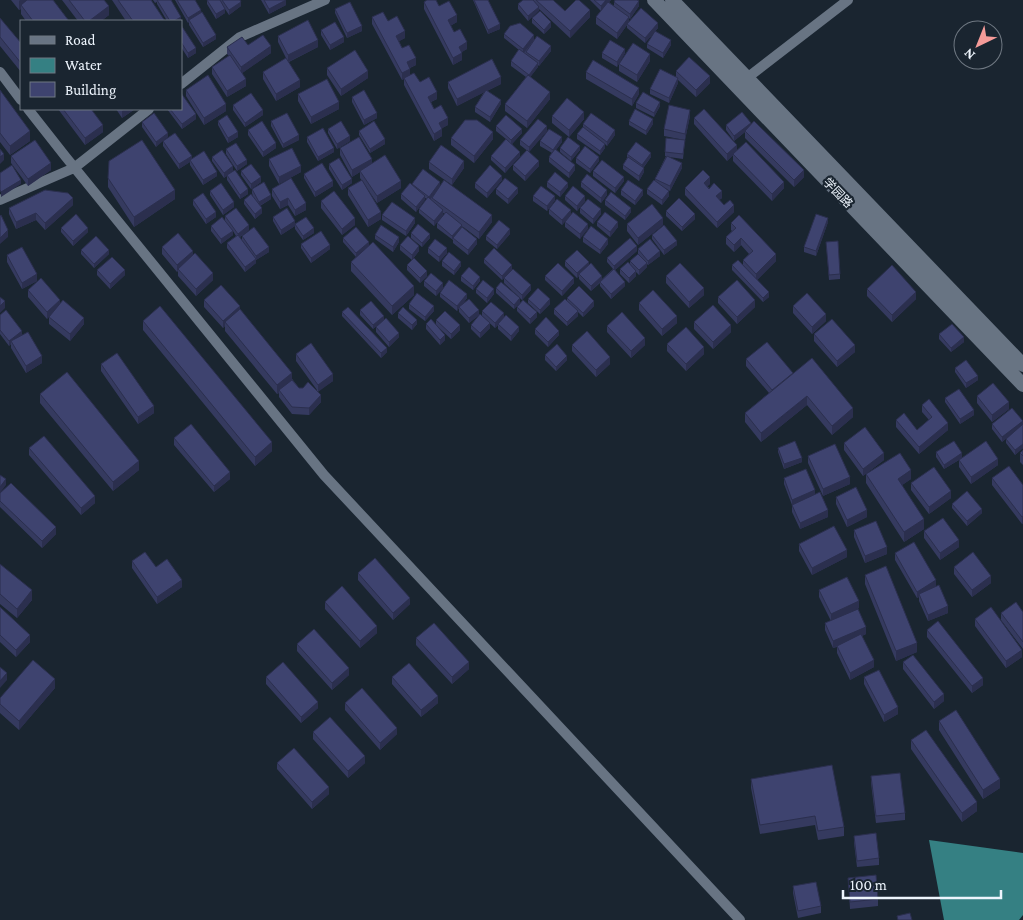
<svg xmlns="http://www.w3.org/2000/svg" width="1023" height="920" viewBox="0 0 1023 920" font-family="'Crimson Pro','Noto Sans SC',serif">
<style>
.water{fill:#358083}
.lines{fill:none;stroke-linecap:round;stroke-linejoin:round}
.minor{stroke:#687483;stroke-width:10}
.secondary{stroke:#687483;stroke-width:14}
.wall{fill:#353a5f}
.shaded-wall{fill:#2b2f4e}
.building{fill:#3e436f;stroke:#2b2f4e}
.labels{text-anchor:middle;stroke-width:4.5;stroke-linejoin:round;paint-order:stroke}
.street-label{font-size:12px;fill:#eef5fd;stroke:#1a2530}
</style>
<rect width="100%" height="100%" fill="#1a2530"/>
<path class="water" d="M929 840 1023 853V915L1019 920H944Z"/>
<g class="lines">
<path class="minor" d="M0 72 21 100
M747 78 848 0
M181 84 240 37 325 0
M28 109 65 156 324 475 740 920
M0 200 74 168 149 109"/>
<path class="secondary" d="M654 0 1023 385
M672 0 1023 365"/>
</g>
<path class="wall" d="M11 0H53L69 21H26L21 14V9L19 10Z
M62 0H104L109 15 101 21H78Z
M112 0H151L165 21H126Z
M153 0H171L181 21H167L157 4V2L155 3Z
M175 0H195L216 39 203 47 189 25V22L188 23Z
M207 0H240L241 6 229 15 225 9V13L216 19 207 4Z
M261 0H286V5L269 14Z
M473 0H488L500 29 488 34Z
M534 0H553L565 11 590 17 570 38 539 9 528 21 518 9V4Z
M590 0H611L609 2 614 6V2L639 6 630 19 629 18V22L658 28 645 43 627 28V25L617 39 596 24V17L604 7 601 11Z
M424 2 439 6 457 22 450 26 454 32 467 49 461 52 462 60 453 65 424 9Z
M335 9 362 31 347 38 335 13Z
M372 17 388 21 405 38 399 41 402 48 416 65 410 68V75L420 82 437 99 431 102 434 109 448 125 442 128V136L434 141 404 85V79L402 80 372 24Z
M0 18 21 43V72L0 46Z
M532 18 551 27 544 34 532 23Z
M181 25 196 53 188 58 181 47Z
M321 30 344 42 330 50 321 35Z
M504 34 534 39 551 51 539 66 538 65V67L530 77 550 99 527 128 505 111V104L526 77 511 66V61L519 50 504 38Z
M278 36 318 47 289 62 300 87 276 101 263 79V72L286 58 278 42Z
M647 44 671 45 663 58 647 48Z
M248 45 271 53 242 73 246 86 227 97 212 74V67L229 56 227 54V47Z
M602 53H625L617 67 602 58Z
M650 61 637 82 619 71V64Z
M327 68 368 78 341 96 327 75Z
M676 71 710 83 696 97 678 80V83L669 103 650 94V89L676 77Z
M586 72 639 94 632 106 586 79Z
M448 82 501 84 487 91 501 104 490 122 475 112V107L484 92 457 106 448 88Z
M0 90 30 141 10 155 0 142Z
M186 90 226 111 204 125 186 96Z
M298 94 339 109 311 124 298 101Z
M352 97 377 118 364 125 352 102Z
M636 103 660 106 654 117 636 108Z
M233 105 263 115 245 127 233 110Z
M58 109H91L103 132 85 145Z
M116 109H135L122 118Z
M167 109H181L196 119 182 129Z
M552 116 584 119 569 137 552 123Z
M690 116 685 140 683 159 669 157 682 168 670 191 665 188 669 196 662 205 647 194V189L655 181V179L666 156H665V152L684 140 664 136V129Z
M694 118 737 151 784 188 772 201 733 161V155L727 161 694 124Z
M218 121 238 137 228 143 218 125Z
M271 121 299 140 283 148 271 126Z
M629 121 653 124 646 135 629 125Z
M142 122 168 133 156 147 142 127Z
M583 124 615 135 607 146 605 144V148L600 155 577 139V134L583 128Z
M726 125H751L804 177 794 187 745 138V132L734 141 726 130Z
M496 126 522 133 512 144 520 156 505 173 491 160V156L506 139 496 131Z
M328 129 350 141 337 149 328 133Z
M248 130 276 148 263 157 248 135Z
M359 131 385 144 370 153 359 135Z
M547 131 529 152 520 145V140Z
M307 137 334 152 318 161 307 142Z
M451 138 493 139 474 163 451 145Z
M163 141 192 159 217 176 203 185 190 165V162L179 169 163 146Z
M540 141 562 142 556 150 575 170 569 178 549 162V157L552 153 540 146Z
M340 148 372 163 401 188 377 203 360 178V172L352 177 340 155Z
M560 148 580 150 571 161 560 152Z
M226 149 247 164 237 171 226 154Z
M627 154 651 157 644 167V172L639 181 623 169V165L627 158Z
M11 156 51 170 28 186 11 163Z
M212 157 233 171 248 194 240 199 227 180V176L224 178 212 161Z
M576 158 599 161 590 173 576 163Z
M269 159 301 172 279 184 269 166Z
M429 162 464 168 452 185 429 169Z
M329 164 352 183 342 190 329 169Z
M513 165 539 166 525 181 513 170Z
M241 171 261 182 251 189 241 175Z
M593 171 624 181 615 193 593 176Z
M304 174 333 186 315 197 304 178Z
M108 178 175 199 134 227 108 187Z
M291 178 306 210 295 216 288 205 280 209 272 196V189Z
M502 180 487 198 475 188V183Z
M547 182 568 187 560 197 547 187Z
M581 182 607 195 601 203 581 187Z
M412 184 440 186 492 222 479 239 462 226 477 244 468 255 453 243V240L437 228V223L445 214 443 213V215L434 226 419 213V209L427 199 425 198 416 212 401 199V194L412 185Z
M710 184 707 186 722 198 719 200 724 205 734 212 717 228 685 195V188Z
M348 188 381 219 368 227 348 195Z
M252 189 271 199 260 206 262 213 255 219 244 204V200L253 197 252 193Z
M496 189 518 193 508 204 496 194Z
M621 190 643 195 635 205 621 195Z
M210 191 234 207 223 215 210 195Z
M533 196 555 200 547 211 533 201Z
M565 196 585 201 577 211 565 200Z
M193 200 216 217 206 224 193 205Z
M605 200 631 212 625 220 605 205Z
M321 201 355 225 342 235 321 208Z
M73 205 45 230 36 220 16 229 9 214V208Z
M580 208 601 214 593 224 580 213Z
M549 209 571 215 562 225 549 214Z
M666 211 695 219 682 231 666 216Z
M382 215 415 223 406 236 382 220Z
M225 216 249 230 240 237 242 240V236L269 252 256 260V263L245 272 227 248V243L236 236 233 231V235L221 244 211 231V226L225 220Z
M273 217 295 224 314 233 303 240 295 229V226L281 235 273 221Z
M565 222 588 224 580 239 565 227Z
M597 222 618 227 610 237 597 226Z
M828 222 816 256 804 252V247Z
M731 223 776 261 757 280 769 297 763 302 732 270V265H743V260L749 254 741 245 734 252 726 244V237L732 231 731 230Z
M627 224 663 225 638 245 627 231Z
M61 228 88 232 73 246 61 232Z
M411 233 430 238 422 247 411 238Z
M510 234 497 249 486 240V236Z
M375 235 399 242 393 252 375 239Z
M652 235 677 245 664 255 652 239Z
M583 237 608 244 600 254 583 242Z
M343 238 369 245 414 295 392 315 351 271V262L356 257 343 242Z
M826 242 840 274V279L829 280Z
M301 244 330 249 311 263 301 248Z
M400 245 419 251 412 260 400 250Z
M162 247 193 255 213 280 196 296 178 276V271L177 272 162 254Z
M428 248 447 253 439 262 428 253Z
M638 249 660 256 648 265 647 264V267L639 275 636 272V276L629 283 620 274V269L630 264V261L638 254Z
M81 250 109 254 94 268 81 254Z
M637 251 615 270 625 286 611 299 600 286V283L591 291 579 279V276L577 278 565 266V261L589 265 602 279 613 269 607 262V258Z
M7 255 37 281 22 289 7 262Z
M484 259 512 270 531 290 522 300 504 283V278L502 280 484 263Z
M442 261 461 266 454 275 442 266Z
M407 265 427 276 420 283 407 270Z
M97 270 125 275 110 289 97 275Z
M461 276 480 281 473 290 461 281Z
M545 276 574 283 562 296 545 280Z
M666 276 704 295 689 308 666 283Z
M424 281 443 288 436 296 424 286Z
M496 288 520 303 514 309 496 293Z
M476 289 494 294 487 303 476 293Z
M867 289 916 299 892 322 867 296Z
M28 290 60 303 84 324 70 341 49 324V316L47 319 28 297Z
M440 293 467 298 462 305 479 315 469 323 459 312V308L457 311 440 297Z
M718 297 755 307 737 324 718 303Z
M567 298 594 306 583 317 578 312V316L567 326 554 314V309L567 301Z
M528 299 550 304 540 314 528 303Z
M204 300 240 310 299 388 317 390 296 361V354L333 381 318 391 321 402 309 415 292 414 279 397V393L277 394 225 331V326L223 328 204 307Z
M639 303 677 323 662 336 639 310Z
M409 304 434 311 425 321 409 309Z
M793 306 826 321 812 334 793 313Z
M517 307 537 317 530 324 517 311Z
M360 310 384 320 373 329 360 315Z
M482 311 504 318 519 331 511 341 498 329V325L495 328 482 316Z
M342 312 387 352 381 358 342 316Z
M398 313 417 324 412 330 398 318Z
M0 315 22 335 42 363 26 373 11 348V344L9 346 0 334Z
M436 320 460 330 451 339 436 325Z
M143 321 272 451 255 466 143 330Z
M694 322 731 332 713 349 694 329Z
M426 324 445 340 440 345 426 329Z
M471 325 490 328 480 338 471 329Z
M607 326 645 345 631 358 607 332Z
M376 327 399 337 389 347 376 332Z
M535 329 559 335 548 347 535 334Z
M814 334 855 352 837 367 814 341Z
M939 334 964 342 951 352 939 339Z
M667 344 704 354 686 371 667 351Z
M572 345 610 364 596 377 572 351Z
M545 355 567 360 556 371 545 360Z
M746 359 793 373 853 417 832 435 807 405 761 442 745 422V413L769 393 746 366Z
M101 364 154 413 138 424 101 371Z
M955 368 978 380 966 388 955 372Z
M40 394 139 470 113 491 40 403Z
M977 396 1009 409 992 422 977 403Z
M945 398 974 415 960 424 945 402Z
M922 405 948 430 919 454 896 427V420L917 430 929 420 922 412Z
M992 424H1023V448L1015 455 1006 443V439L1014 432 1002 442 992 429Z
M174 438 230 479 214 492 174 445Z
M844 443 884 460 863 476 844 450Z
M29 448 95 503 81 515 29 455Z
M778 448 802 462 784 469 778 452Z
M1023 450V465L1020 462V453Z
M936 452 962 457 998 465 971 484 959 467V460L944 469 936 457Z
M808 456 850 484 823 496 808 463Z
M866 474 911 479 902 485 924 529 904 542 866 483Z
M784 478 815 494 828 517 800 529 792 512V505L784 484Z
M992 478 1023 485V523L1022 524 992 485Z
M911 483 951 498 929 514 911 490Z
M0 493 56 534 42 548 0 507Z
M836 497 867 517 847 527 836 504Z
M952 504 982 513 967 526 952 508Z
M854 530 887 554 865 563 854 537Z
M924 531 959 547 940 560 924 538Z
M799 544 847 557 812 575 799 551Z
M895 553 936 586 948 613 928 621 919 601V597L917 598 895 560Z
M132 561 156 567 182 587 157 604 132 568Z
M0 564 32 600 17 618 0 604Z
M954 567 991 583 972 597 954 574Z
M358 573 410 604 393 620 358 580Z
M865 575 917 652 896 661 865 584Z
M819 590 859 608 836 619 866 634 862 636 874 667 850 680 837 653V647L833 648 825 630V623L831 621 819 597Z
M325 602 377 633 360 648 325 609Z
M0 607 30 642 16 657 0 642Z
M1023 612V649L1001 620V613Z
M975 619 1022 657 1006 668 975 626Z
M927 630 983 685 972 693 927 637Z
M416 638 469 669 452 684 416 645Z
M297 644 349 675 332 690 297 651Z
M903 662 944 701 934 709 903 669Z
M266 677 318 708 301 723 266 684Z
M392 677 438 703 421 717 392 684Z
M864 677 898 714 884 722 864 684Z
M55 688 19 730 0 713V698Z
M345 703 397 734 380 750 345 710Z
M939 721 1000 788 983 799 939 730Z
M313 732 365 763 348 778 313 739Z
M911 740 977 811 962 822 911 749Z
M277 763 329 794 312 809 277 769Z
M871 776 905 813V820L876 823 871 783Z
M751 779 844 827V836L818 840 815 825 760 834 751 788Z
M854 836 879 858V865L857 867 854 843Z
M848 878 878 899V906L850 909Z
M793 886 821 906V913L798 918 793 893Z"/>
<path class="shaded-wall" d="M20 0H32L21 5V9L19 10V1Z
M286 0V5L269 14V9Z
M606 0H611L601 11V6Z
M639 1V6L630 19V14Z
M241 2V6L229 15V10Z
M109 6V15L101 21H89Z
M539 7V11L528 21V16Z
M225 9V13L216 19V14Z
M201 10V15L189 20 188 23V18Z
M590 10V17L570 38V31Z
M457 15V22L448 27V20Z
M181 17V21H174Z
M629 17V24H627V25L617 39V33Z
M551 22V27L544 34V30Z
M658 23V28L645 43V38Z
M500 24V29L488 34V30Z
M362 26V31L347 38V33Z
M405 31V38L396 43V36Z
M216 35V39L203 47V43Z
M534 35V40L523 54V49Z
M344 37V42L330 50V45Z
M318 40V47L288 62V55Z
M671 40V45L663 58V53Z
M467 42V49L459 54V47Z
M271 46V53L241 74V67Z
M551 46V51L539 66V61Z
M196 48V53L188 58V53Z
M625 49V53L617 67V62Z
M462 53V60L453 65V58Z
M650 54V61L637 82V75Z
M416 58V65L407 69V62Z
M538 63V67L529 79V75Z
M410 69V76L402 80V73Z
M368 71V78L341 96V89Z
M710 76V83L696 97V90Z
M501 77V84L457 106V99Z
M678 78V83L669 103V98Z
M246 79V86L227 97V91Z
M300 80V87L276 101V94Z
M639 88V94L632 106V99Z
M437 92V99L428 103V97Z
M550 92V99L527 128V121Z
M501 100V104L490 122V117Z
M339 102V109L311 124V117Z
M660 102V106L654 117V113Z
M226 104V111L204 125V118Z
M125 109H135L122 118V111Z
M263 110V115L245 127V123Z
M690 110V116L685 140V134Z
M584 112V119L569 137V130Z
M377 113V118L364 125V120Z
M196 114V119L182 129V124Z
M448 118V125L439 130V123Z
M653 119V124L646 135V131Z
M751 123V127L734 141V136Z
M103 125V132L85 145V138Z
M547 126V131L529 152V147Z
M442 129V136L434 141V134Z
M522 129V133L511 145V140Z
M615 130V135L607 146V142Z
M30 131V141L10 155V146Z
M238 132V137L228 143V138Z
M493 132V139L474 163V156Z
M168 133V137L156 147V142Z
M299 135V140L283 148V144Z
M350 136V141L337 149V144Z
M562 137V142L553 154V150Z
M385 139V144L370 153V149Z
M276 143V148L263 157V152Z
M605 144V148L600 155V151Z
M737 145V152L727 161V154Z
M580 146V150L571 161V157Z
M334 148V152L318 161V157Z
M520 152V156L505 173V168Z
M651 153V157L642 169V165Z
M4 154V160L0 164V157Z
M192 156V160H190V162L179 169V164Z
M599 157V161L590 173V169Z
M372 159V166L360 171V172L352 177V170Z
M247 160V164L237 171V166Z
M464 161V168L452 185V179Z
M539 161V166L525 181V176Z
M51 163V170L28 186V179Z
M682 163V168L670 191V186Z
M575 165V170L569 178V173Z
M233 166V171L224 178V173Z
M301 166V172L279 184V177Z
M644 168V172L639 181V176Z
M804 170V177L794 187V180Z
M217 172V176L203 185V180Z
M502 176V180L487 198V193Z
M261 177V182L251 189V184Z
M624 177V181L615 193V188Z
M710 177V184L704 190V183Z
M352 179V183L342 190V185Z
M21 180V184L1 197V192Z
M333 181V186L315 197V192Z
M401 181V188L377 203V196Z
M440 182V187L429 201V197Z
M784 182V188L772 201V194Z
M568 183V187L560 197V192Z
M518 188V193L508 204V199Z
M248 189V194L240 199V195Z
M175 190V199L134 227V217Z
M607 190V195L601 203V198Z
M643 190V195L635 205V201Z
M669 191V196L662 205V200Z
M722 191V198L716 203V196Z
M271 195V199L259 206V202Z
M425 196V200L416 212V207Z
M555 196V200L547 211V206Z
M585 196V201L577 211V206Z
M73 198V205L45 230V223Z
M288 198V205L280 209V202Z
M234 202V207L223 215V210Z
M306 203V210L295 216V210Z
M734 205V212L717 228V222Z
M262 208V213L255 219V214Z
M631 208V212L625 220V216Z
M601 209V214L593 224V219Z
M443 210V215L434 226V221Z
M571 210V215L562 225V220Z
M216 212V217L206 224V219Z
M381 212V219L368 227V220Z
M36 213V220L16 229V222Z
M695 214V219L682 231V227Z
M492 215V222L479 239V232Z
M355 218V225L342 235V229Z
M415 218V223L406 236V231Z
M663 218V225L638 245V238Z
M828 218V222L816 256V251Z
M295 221V226L281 235V230Z
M618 222V227L610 237V232Z
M588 224V229L580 239V234Z
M249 225V230L238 238V234Z
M462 225V229L453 238 452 240V236Z
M88 228V232L73 246V241Z
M314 228V233L303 240V236Z
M510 229V234L497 249V245Z
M8 230V237L0 244V238Z
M233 231V235L221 244V239Z
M430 234V238L422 247V243Z
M399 237V242L393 252V247Z
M741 238V245L734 252V245Z
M477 239V244L468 255V250Z
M608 239V244L600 254V250Z
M677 241V245L664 255V250Z
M369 242V247L356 258V253Z
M330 245V249L311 263V258Z
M419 246V251L412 260V255Z
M637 246V251L614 271V266Z
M269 247V252L256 260V256Z
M447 248V253L439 262V257Z
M109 250V254L94 268V264Z
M193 251V258L178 269 177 272V265Z
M660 251V256L648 265V261Z
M776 254V261L756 281V274Z
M256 259V263L245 272V267Z
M461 262V266L454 275V271Z
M589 262V267L579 274V276L577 278V273Z
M647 263V267L639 275V270Z
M512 265V270L502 280V276Z
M125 270V275L110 289V284Z
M427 271V276L420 283V278Z
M636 271V276L629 283V278Z
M213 273V280L196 296V289Z
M37 274V281L22 289V283Z
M602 276V280L591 291V286Z
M480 277V281L473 290V286Z
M574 278V283L562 296V291Z
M625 282V286L611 299V294Z
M443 283V288L436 296V291Z
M531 285V290L522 300V295Z
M414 286V295L392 315V306Z
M704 288V295L689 308V302Z
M494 289V294L487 303V298Z
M769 292V297L763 302V298Z
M916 292V299L892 322V315Z
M467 294V298L457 311V306Z
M520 298V303L514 309V305Z
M550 299V304L540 314V310Z
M60 300V307L47 319V312Z
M755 300V307L737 324V317Z
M5 301V308L0 313V306Z
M594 301V306L583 317V313Z
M240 306V313L225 322V326L223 328V321Z
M434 306V311L425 321V317Z
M479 310V315L469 323V318Z
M578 311V316L567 326V322Z
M537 312V317L530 324V319Z
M504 313V318L495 328V323Z
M826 314V321L812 334V327Z
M384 316V320L373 329V325Z
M677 316V323L662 336V329Z
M84 318V324L70 341V334Z
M417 320V324L412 330V325Z
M490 323V328L480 338V333Z
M460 325V330L451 339V334Z
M731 325V332L713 349V342Z
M519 327V331L511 341V336Z
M22 331V335L11 341V344L9 346V341Z
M559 331V335L548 347V342Z
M399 333V337L389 347V342Z
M445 335V340L440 345V340Z
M964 337V342L951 352V348Z
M645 338V345L631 358V351Z
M855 345V352L837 367V361Z
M704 347V354L686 371V364Z
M387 348V352L381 358V353Z
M42 356V363L26 373V366Z
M567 356V360L556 371V367Z
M610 357V364L596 377V370Z
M292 373V382L279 390V393L277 394V385Z
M333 374V381L318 392V385Z
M978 376V380L966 388V383Z
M321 395V402L309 415V408Z
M807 396V405L761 442V433Z
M1009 402V409L992 422V415Z
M154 406V413L138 424V417Z
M853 408V417L832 435V426Z
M974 410V415L960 424V419Z
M1023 421V425L1002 442V437Z
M948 423V430L919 454V447Z
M272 442V451L255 466V457Z
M1023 444V448L1015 455V450Z
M884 453V460L863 476V469Z
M962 453V458L944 469V465Z
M802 458V462L784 469V464Z
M998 459V465L971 484V477Z
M139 461V470L113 491V482Z
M911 470V479L898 488V479Z
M230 472V479L214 492V486Z
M850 477V484L823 496V489Z
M6 479V485L0 493V487Z
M815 490V497L792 506V500Z
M951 491V498L929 514V507Z
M95 496V503L81 515V508Z
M982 509V513L967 526V521Z
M828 510V517L800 529V523Z
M867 510V517L847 527V520Z
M1023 516V523L1022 524V517Z
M924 519V529L904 542V532Z
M56 527V534L42 548V541Z
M959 540V547L940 560V553Z
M887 547V554L865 563V556Z
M847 550V557L812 575V568Z
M991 576V583L972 597V590Z
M182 580V587L157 604V597Z
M936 580V587L919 594V597L917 598V592Z
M32 590V600L17 618V609Z
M410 598V604L393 620V613Z
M859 601V608L831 621V614Z
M948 606V613L928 621V615Z
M377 626V633L360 648V641Z
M866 627V634L833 648V641Z
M30 635V642L16 657V650Z
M917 643V652L896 661V651Z
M1022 650V657L1006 668V661Z
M874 660V667L850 680V673Z
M469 662V669L452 684V677Z
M349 668V675L332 690V683Z
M7 673V680L0 688V681Z
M983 678V685L972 693V686Z
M55 679V688L19 730V721Z
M944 694V701L934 709V702Z
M438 696V703L421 717V710Z
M318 702V708L301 723V717Z
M898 707V714L884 722V715Z
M397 728V734L380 750V743Z
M365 756V763L348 778V771Z
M1000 779V788L983 799V790Z
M329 787V794L312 809V802Z
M977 802V811L962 822V813Z"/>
<path class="building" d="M27 0H53L69 21H33L21 5Z
M69 0H104L109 6 89 21H85Z
M118 0H151L165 21H133Z
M157 0H171L181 17 174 21H170Z
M177 0H195L201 10 188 18Z
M207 0H220L225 9 216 14Z
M222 0H240L241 2 229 10Z
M264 0H286L269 9Z
M427 0H436L439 6 449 1 457 15 448 20 454 32 460 29 467 42 459 47 462 53 453 58 424 2Z
M474 0H488L500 24 488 30Z
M523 0H533L539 7 528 16 518 4Z
M536 0H553L565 11 576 0H579L590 10 570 31Z
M594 0H606L601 6Z
M615 0H637L639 1 630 14 614 2Z
M350 2 362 26 347 33 335 9Z
M608 2 629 17 617 33 596 17Z
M641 8 658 23 645 38 627 24Z
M540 11 551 22 544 30 532 18Z
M202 12 216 35 203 43 189 20Z
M383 12 388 21 397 16 405 31 396 36 402 48 409 45 416 58 407 62 410 69 402 73 372 17Z
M0 18 21 43V63L0 37Z
M308 20 318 40 288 55 278 36Z
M335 22 344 37 330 45 321 30Z
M520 23 534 35 523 49 504 34 510 26Z
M181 25 196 48 188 53 181 42Z
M655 31 671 40 663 53 647 44Z
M263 35 271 46 241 67 227 47 242 37 248 45Z
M537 36 551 46 539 61 526 52Z
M610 40 625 49 617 62 602 53Z
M633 43 650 54 637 75 619 64Z
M519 49 538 63 529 75 511 61Z
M355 50 368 71 341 89 327 68Z
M230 55 246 79 227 91 212 67Z
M689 57 710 76 696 90 676 71Z
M286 58 300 80 276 94 263 72Z
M492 59 501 77 457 99 448 82Z
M593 60 639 88 632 99 586 72Z
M660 69 678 78 669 98 650 89Z
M414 73 420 82 429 77 437 92 428 97 434 109 441 105 448 118 439 123 442 129 434 134 404 78Z
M208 75 226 104 204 118 186 90Z
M528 75 550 92 527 121 505 104Z
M327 79 339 102 311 117 298 94Z
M0 90 30 131 10 146 0 133Z
M364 90 377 113 364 120 352 97Z
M486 90 501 100 490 117 475 107Z
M643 92 660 102 654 113 636 103Z
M181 93 196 114 182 124 170 109H181Z
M251 93 263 110 245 123 233 105Z
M567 98 584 112 569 130 552 116Z
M669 105 690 110 685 134 664 129Z
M63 109H91L103 125 85 138Z
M635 109 653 119 646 131 629 121Z
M704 109 737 145 727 154 694 118Z
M742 112 751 123 734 136 726 125Z
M154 113 168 133 156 142 142 122Z
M287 113 299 135 283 144 271 121Z
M591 113 615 130 607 142 583 124Z
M227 115 238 132 228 138 218 121Z
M506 115 522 129 511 140 496 126Z
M538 119 547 126 529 147 520 140Z
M465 120H477L493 132 474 156 451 138Z
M262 121 276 143 263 152 248 130Z
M341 121 350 136 337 144 328 129Z
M374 121 385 139 370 149 359 131Z
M754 121 804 170 794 180 745 131Z
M583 127 605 144 600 151 577 134Z
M323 128 334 148 318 157 307 137Z
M549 129 562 137 553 150 540 141Z
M175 133 192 156 179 164 163 141Z
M359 137 372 159 352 170 340 148Z
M568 137 580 146 571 157 560 148Z
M666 138 685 140 683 154 665 152Z
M506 139 520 152 505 168 491 156Z
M35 140 51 163 28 179 11 156Z
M142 140 175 190 134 217 108 178 109 161Z
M636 142 651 153 642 165 627 154Z
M746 142 784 182 772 194 733 154Z
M236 143 247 160 237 166 226 149Z
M441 145 464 161 452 179 429 162Z
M585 146 599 157 590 169 576 158Z
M292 148 301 166 279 177 269 159Z
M0 149 4 154 0 157Z
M555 149 575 165 569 173 549 157Z
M222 150 233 166 224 173 212 157Z
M527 150 539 161 525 176 513 165Z
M204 151 217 172 203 180 190 160Z
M385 155 401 181 377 196 360 171Z
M667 156 682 163 670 186 655 179Z
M628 157 644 168 639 176 623 165Z
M339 158 352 179 342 185 329 164Z
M602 160 624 177 615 188 593 171Z
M322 163 333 181 315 192 304 174Z
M251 164 261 177 251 184 241 171Z
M12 165 21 180 1 192 0 190V173Z
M490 165 502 176 487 193 475 183Z
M423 169 440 182 429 197 412 184Z
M235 170 248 189 240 195 227 175Z
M703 170 710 177 704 183 709 189 714 183 722 191 716 196 724 205 730 200 734 205 717 222 685 188Z
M555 172 568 183 560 192 547 182Z
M587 174 607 190 601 198 581 182Z
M291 178 306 203 295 210 288 198 280 202 272 189Z
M505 178 518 188 508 199 496 189Z
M362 180 381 212 368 220 348 188Z
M444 180 492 215 479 232 432 198Z
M628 180 643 190 635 201 621 190Z
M654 180 669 191 662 200 647 189Z
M264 182 271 195 259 202 252 189Z
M221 183 234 202 223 210 210 191Z
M410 183 425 196 416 207 401 194Z
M541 186 555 196 547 206 533 196Z
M573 186 585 196 577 206 565 196Z
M45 190 68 193 73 198 45 223 36 213 16 222 9 208Z
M334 191 355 218 342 229 321 201Z
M611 192 631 208 625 216 605 200Z
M203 193 216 212 206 219 193 200Z
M251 194 262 208 255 214 244 200Z
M428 197 443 210 434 221 419 209Z
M679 198 695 214 682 227 666 211Z
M557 199 571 210 562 220 549 209Z
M588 199 601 209 593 219 580 208Z
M392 202 415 218 406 231 382 215Z
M652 204 663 218 638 238 627 224Z
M236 208 249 225 238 234 225 216Z
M287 208 295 221 281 230 273 217Z
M446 212 462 225 452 236 437 223Z
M573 212 588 224 580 234 565 222Z
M605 212 618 222 610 232 597 222Z
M76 214 88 228 73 241 61 228Z
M816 214 828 218 816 251 804 247Z
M1 215 8 230 0 238V216Z
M739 215 776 254 756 274 743 260 753 251 741 238 734 245 726 237 736 228 731 223Z
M222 217 233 231 221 239 211 226Z
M306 217 314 228 303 236 295 224Z
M499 220 510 229 497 245 486 236Z
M418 224 430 234 422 243 411 233Z
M381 225 399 237 393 247 375 235Z
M664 225 677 241 664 250 652 235Z
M591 226 608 239 600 250 583 237Z
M254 227 269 247 256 256 242 236Z
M356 227 369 242 356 253 343 238Z
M462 227 477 239 468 250 453 238Z
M321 231 330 245 311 258 301 244Z
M178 233 193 251 177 265 162 247Z
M238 235 256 259 245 267 227 243Z
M96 236 109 250 94 264 81 250Z
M408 236 419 246 412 255 400 245Z
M630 238 637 246 614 266 607 258Z
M435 239 447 248 439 257 428 248Z
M650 239 660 251 648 261 638 249Z
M838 241 840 274 829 275 826 242Z
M373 242 414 286 392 306 351 262Z
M22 247 37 274 22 283 7 255Z
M494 248 512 265 502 276 484 259Z
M577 250 589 262 577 273 565 261Z
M449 252 461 262 454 271 442 261Z
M195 253 213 273 196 289 178 269Z
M638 254 647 263 639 270 630 261Z
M112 257 125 270 110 284 97 270Z
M414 258 427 271 420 278 407 265Z
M738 260 769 292 763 298 732 265Z
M628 262 636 271 629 278 620 269Z
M558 263 574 278 562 291 545 276Z
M591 263 602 276 591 286 579 274Z
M680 263 704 288 689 302 666 276Z
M892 265 916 292 892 315 867 289Z
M469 267 480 277 473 286 461 276Z
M513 269 531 285 522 295 504 278Z
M614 269 625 282 611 294 600 282Z
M431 273 443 283 436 291 424 281Z
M41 278 60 300 47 312 28 290Z
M449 280 467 294 457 306 440 293Z
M483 280 494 289 487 298 476 289Z
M737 280 755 300 737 317 718 297Z
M501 282 520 298 514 305 496 288Z
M221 285 240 306 223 321 204 300Z
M579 286 594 301 583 313 567 298Z
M538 288 550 299 540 310 528 299Z
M653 290 677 316 662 329 639 303Z
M417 293 434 306 425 317 409 304Z
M807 293 826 314 812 327 793 306Z
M0 297 5 301 0 306Z
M469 299 479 310 469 318 459 307Z
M565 299 578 311 567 322 554 309Z
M63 300 84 318 70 334 49 317Z
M523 300 537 312 530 319 517 307Z
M371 301 384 316 373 325 360 310Z
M491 302 504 313 495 323 482 311Z
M713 305 731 325 713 342 694 322Z
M160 306 272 442 255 457 143 321Z
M348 307 387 348 381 353 342 312Z
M403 307 417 320 412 325 398 313Z
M240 309 292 373 277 385 225 322Z
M6 310 22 331 9 341 0 330V315Z
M445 311 460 325 451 334 436 320Z
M622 312 645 338 631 351 607 326Z
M480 314 490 323 480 333 471 325Z
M506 315 519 327 511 336 498 324Z
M546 317 559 331 548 342 535 329Z
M386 318 399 333 389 342 376 327Z
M431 319 445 335 440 340 426 324Z
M832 319 855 345 837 361 814 334Z
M952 324 964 337 951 348 939 334Z
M686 327 704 347 686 364 667 344Z
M587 331 610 357 596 370 572 345Z
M28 332 42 356 26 366 11 341Z
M767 342 793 373 772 390 746 359Z
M311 343 333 374 318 385 296 354Z
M557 344 567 356 556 367 545 355Z
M117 353 154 406 138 417 101 364Z
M812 358 853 408 832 426 807 396 761 433 745 413Z
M966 360 978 376 966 383 955 368Z
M67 372 139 461 113 482 40 394Z
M292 380 299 388H303L308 382 321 395 309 408 292 407 279 390Z
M993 383 1009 402 992 415 977 396Z
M959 389 974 410 960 419 945 398Z
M929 399 948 423 919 447 896 420 904 413 917 430 932 417 922 405Z
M1012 408 1023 421 1002 437 992 424Z
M191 424 230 472 214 486 174 438Z
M1023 424V444L1015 450 1006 439Z
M865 427 884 453 863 469 844 443Z
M44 436 95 496 81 508 29 448Z
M795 441 802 458 784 464 778 448Z
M954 441 962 453 944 465 936 452Z
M986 441 998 459 971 477 959 460Z
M835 444 850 477 823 489 808 456Z
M1023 450V456L1020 453Z
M900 453 911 470 898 479 924 519 904 532 866 474Z
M1009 466 1023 485V516L1022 517 992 478Z
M934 467 951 491 929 507 911 483Z
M806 469 815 490 792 500 784 478Z
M0 475 6 479 0 487Z
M11 483 56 527 42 541 0 501V493Z
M856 487 867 510 847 520 836 497Z
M967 491 982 509 967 521 952 504Z
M820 492 828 510 800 523 792 505Z
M943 518 959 540 940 553 924 531Z
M876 521 887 547 865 556 854 530Z
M834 526 847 550 812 568 799 544Z
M914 542 936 580 917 592 895 553Z
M145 552 156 567 167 559 182 580 157 597 132 561Z
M973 552 991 576 972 590 954 567Z
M375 558 410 598 393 613 358 573Z
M0 564 32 590 17 609 0 594Z
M886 566 917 643 896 651 865 575Z
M847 577 859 601 831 614 819 590Z
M939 585 948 606 928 615 919 594Z
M342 586 377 626 360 641 325 602Z
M1016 602 1023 612V642L1001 613Z
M0 607 30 635 16 650 0 635Z
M991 607 1022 650 1006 661 975 619Z
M858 609 866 627 833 641 825 623Z
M938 621 983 678 972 686 927 630Z
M434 623 469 662 452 677 416 638Z
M314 629 349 668 332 683 297 644Z
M861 634 874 660 850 673 837 646Z
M913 655 944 694 934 702 903 662Z
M33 660 55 679 19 721 0 704V698Z
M283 662 318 702 301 717 266 677Z
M409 663 438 696 421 710 392 677Z
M0 667 7 673 0 681Z
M879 670 898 707 884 715 864 677Z
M362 688 397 728 380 743 345 703Z
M956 710 1000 779 983 790 939 721Z
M330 717 365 756 348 771 313 732Z
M926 730 977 802 962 813 911 740Z
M294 748 329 787 312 802 277 763Z
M832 765 844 827 818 831 815 816 760 825 751 779Z
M900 773 905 813 876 816 871 776Z
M876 833 879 858 857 861 854 836Z
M876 875 878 899 850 902 848 878Z
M816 882 821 906 798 911 793 886Z
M910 913 912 920H898L897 916Z"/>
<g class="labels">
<g class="street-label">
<text transform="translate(838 193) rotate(46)" y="4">学园路</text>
</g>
</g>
<rect x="20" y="20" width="162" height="90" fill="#1a2530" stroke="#6f7882"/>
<rect x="30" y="36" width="25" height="8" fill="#687483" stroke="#6f7882"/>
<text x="65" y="45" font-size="15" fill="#eef5fd">Road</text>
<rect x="30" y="58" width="25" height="15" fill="#358083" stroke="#6f7882"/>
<text x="65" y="70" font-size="15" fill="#eef5fd">Water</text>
<rect x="30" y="82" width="25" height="15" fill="#3e436f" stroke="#6f7882"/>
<text x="65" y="95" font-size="15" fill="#eef5fd">Building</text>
<g transform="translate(978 45) rotate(223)"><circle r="24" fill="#1a2530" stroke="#6f7882"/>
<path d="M0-4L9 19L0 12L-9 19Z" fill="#f59b99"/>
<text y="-8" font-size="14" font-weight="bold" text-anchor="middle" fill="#eef5fd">N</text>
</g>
<path d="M843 890v8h158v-8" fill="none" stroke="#eef5fd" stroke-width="2.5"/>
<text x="850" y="890" font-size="15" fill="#eef5fd" stroke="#1a2530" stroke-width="4" paint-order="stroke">100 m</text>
</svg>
